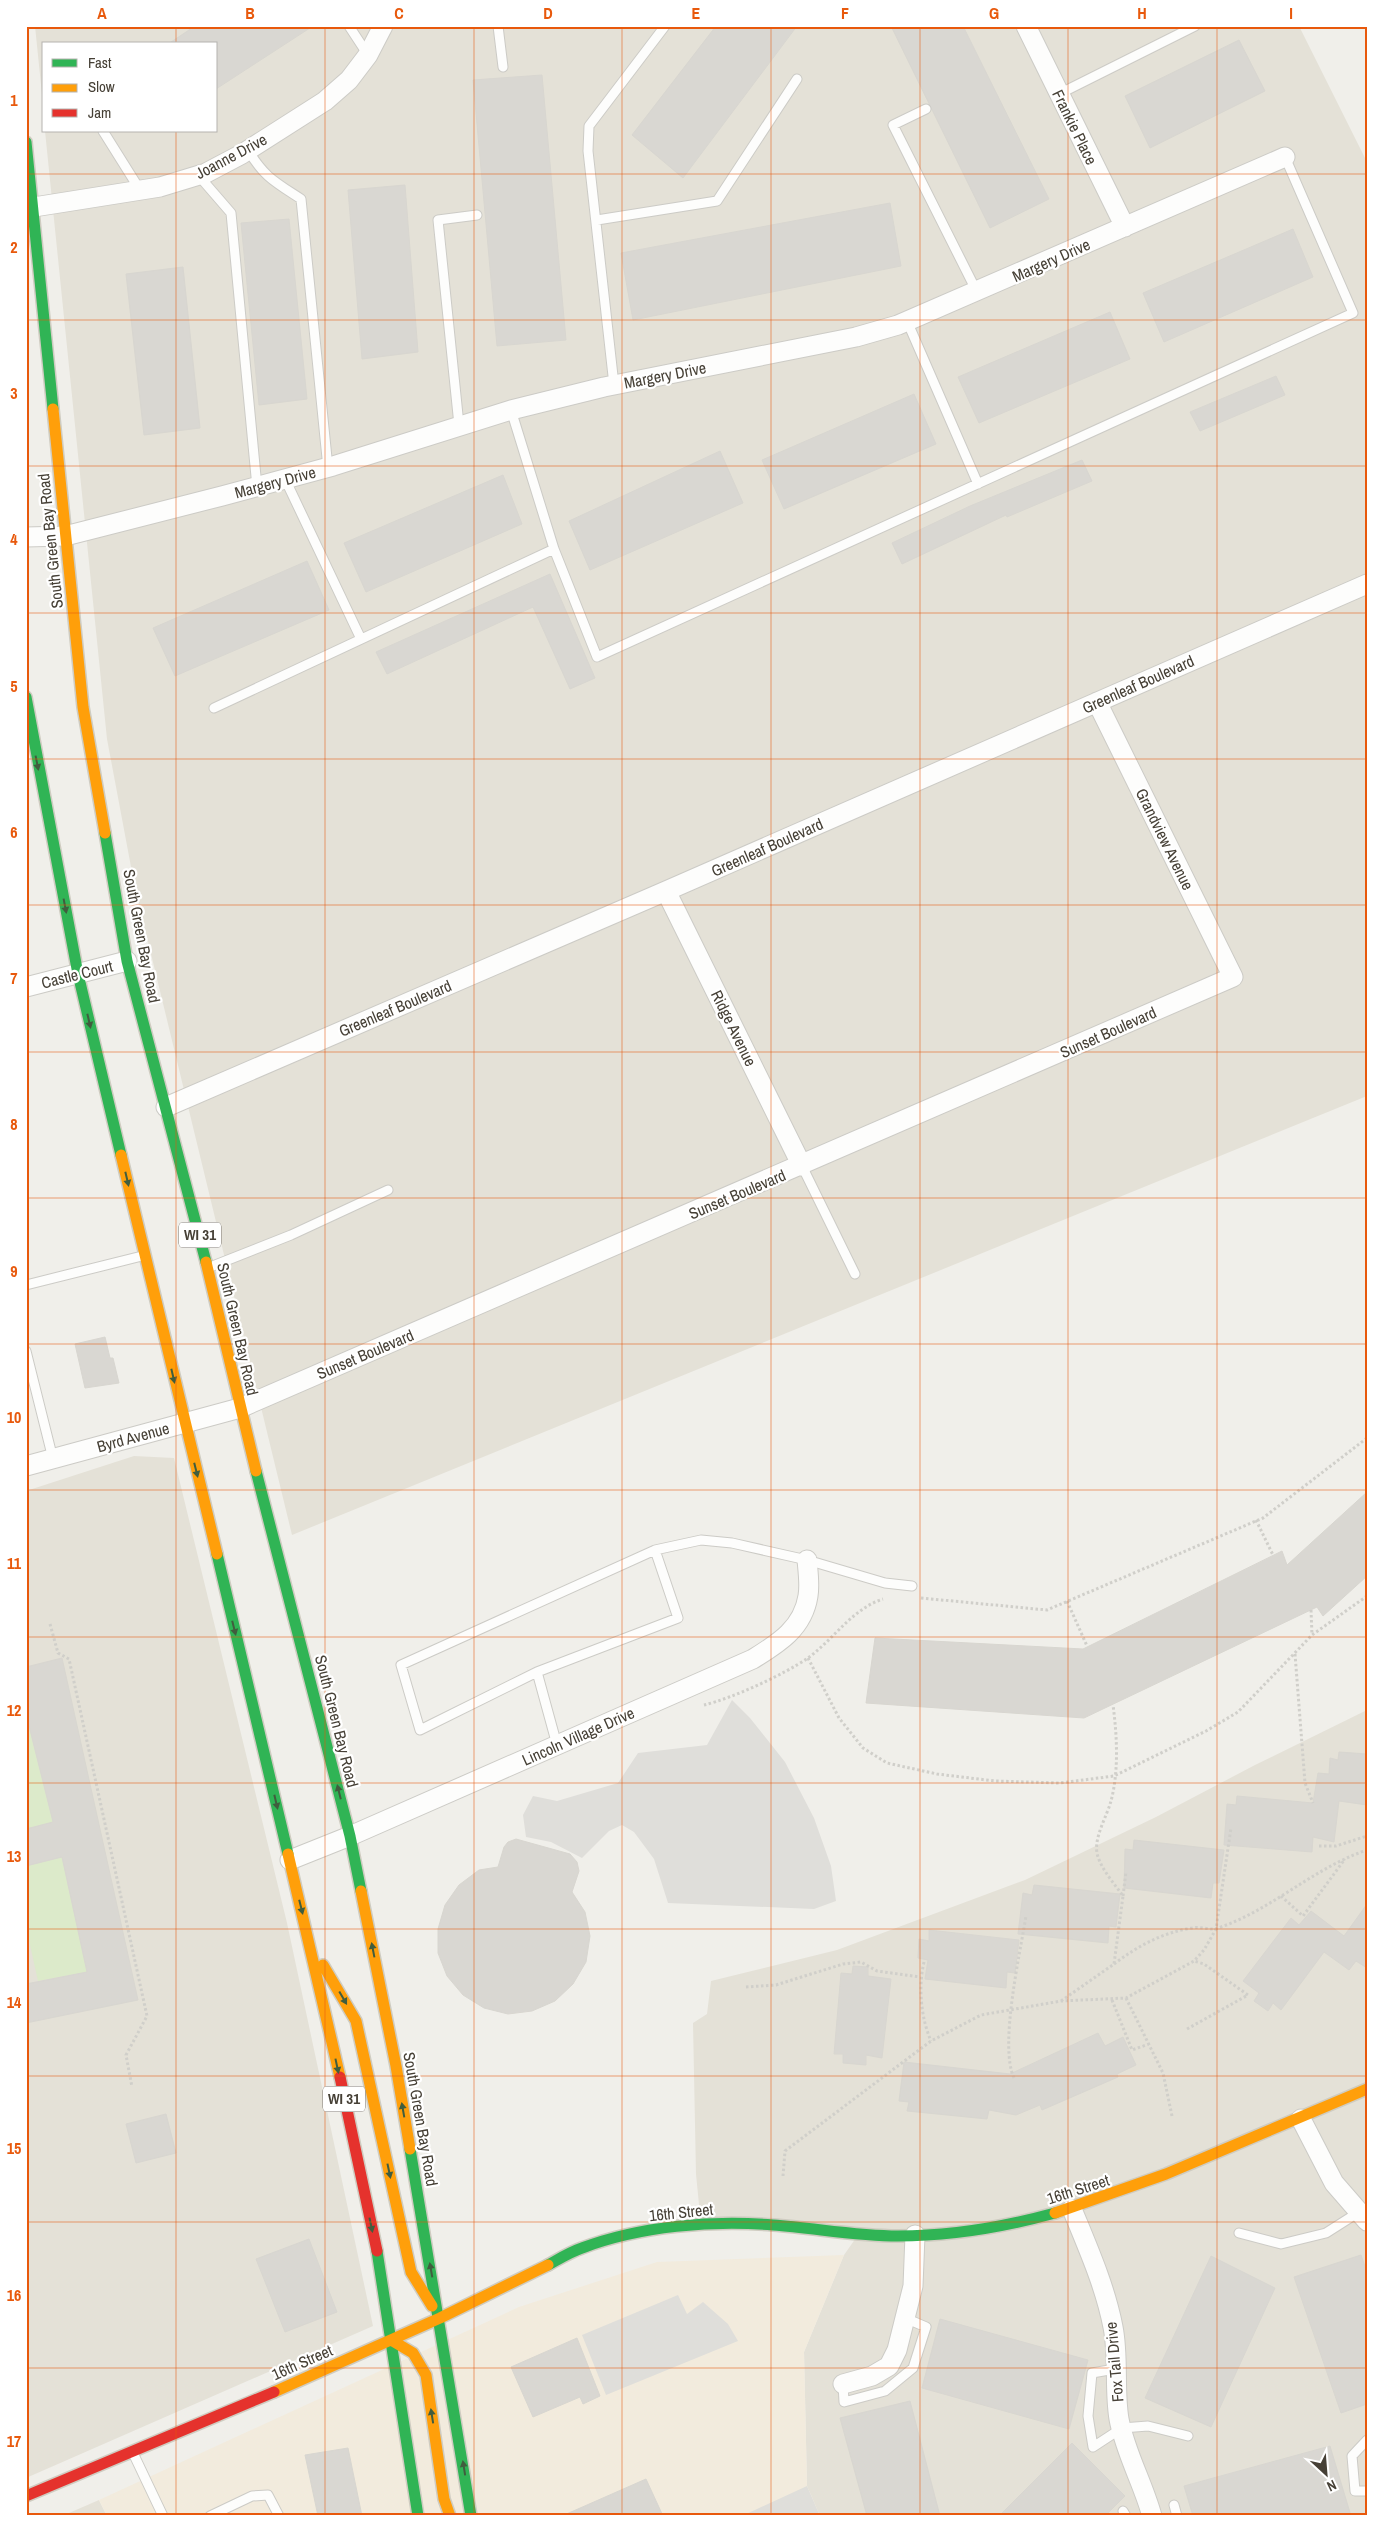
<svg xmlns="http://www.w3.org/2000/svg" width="1393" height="2542" viewBox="0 0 1393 2542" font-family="'Archivo Narrow',sans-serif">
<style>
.residential{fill:#e4e1d7}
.commercial{fill:#f2ebdd}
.green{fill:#dceaca}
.parking{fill:#dfdeda}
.building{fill:#d9d7d2;stroke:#d8d6d0}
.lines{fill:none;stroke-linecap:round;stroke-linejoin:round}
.lane-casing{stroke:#cccbc6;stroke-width:11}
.street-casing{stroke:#cccbc6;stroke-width:21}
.fast-casing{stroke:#cfccc1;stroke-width:14}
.slow-casing{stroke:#cfccc1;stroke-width:14}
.jam-casing{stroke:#cfccc1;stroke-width:14}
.path{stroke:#d0cfca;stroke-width:3;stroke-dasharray:2.5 2.5;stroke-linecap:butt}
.lane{stroke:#fdfdfc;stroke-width:9}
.street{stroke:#fdfdfc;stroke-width:19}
.fast{stroke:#30b455;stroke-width:11}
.slow{stroke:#ff9f0a;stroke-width:11}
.jam{stroke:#e5322d;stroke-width:11}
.oneway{fill:#405d3e}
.grid{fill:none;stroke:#e8590c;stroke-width:1;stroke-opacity:0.55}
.labels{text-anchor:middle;stroke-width:4.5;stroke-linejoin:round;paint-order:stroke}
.shield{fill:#fff;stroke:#7e7972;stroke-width:1}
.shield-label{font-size:15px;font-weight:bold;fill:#464036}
.street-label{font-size:16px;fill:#464036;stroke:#fff}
.neatline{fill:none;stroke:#e8590c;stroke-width:2}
.grid-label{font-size:16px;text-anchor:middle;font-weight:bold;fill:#e8590c}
</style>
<rect width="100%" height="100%" fill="#f0efea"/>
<path class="residential" d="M35 26H1299L1367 162V1096L292 1535 135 888 107 739 45 131H216V44H44V114Z
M134 1456 174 1458 287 1923 373 2326 26 2478V1491Z
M1367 1710V2516H820L807 2486 804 2352 844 2255 858 2235 701 2225 696 2174 693 2023 707 2014 711 1981 837 1950 1025 1880 1156 1817 1255 1765Z
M99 2500 107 2516H62Z"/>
<path class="commercial" d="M844 2255 804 2352 807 2486 820 2516H107L99 2500 519 2307 657 2262Z"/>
<path class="green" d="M26 1714 53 1822 26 1829Z
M62 1857 87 1972 38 1981 26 1927V1866Z"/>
<path class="parking" d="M732 1700 750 1718 785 1762 814 1818 831 1866 836 1901 814 1909 668 1903 654 1859 634 1832 622 1825 609 1831 582 1858 551 1842 526 1837 523 1815 533 1796 557 1801 618 1783 638 1753 707 1745Z
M678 2295 687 2314 703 2302 728 2324 738 2341 606 2395 582 2335Z
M807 2486 820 2516H742Z"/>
<path class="building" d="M195 26H313L216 89V44H168Z
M716 26H797L683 178 632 135Z
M891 26H963L1049 199 990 228Z
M1239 40 1265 91 1150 148 1125 96Z
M542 75 566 340 497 346 473 80Z
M405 185 418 352 362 359 348 190Z
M890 203 901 266 633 320 621 253Z
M289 219 307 399 259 405 241 223Z
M1293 229 1313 277 1164 342 1143 293Z
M183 267 200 428 144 435 126 274Z
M1110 312 1130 359 979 423 958 377Z
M1276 376 1285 395 1200 431 1190 412Z
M914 394 936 444 784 509 762 460Z
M720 451 743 503 590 570 569 521Z
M1082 460 1092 481 1007 517 1006 515 902 564 892 543 970 506Z
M503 475 522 524 366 592 344 543Z
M307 561 329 610 175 676 153 628Z
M550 574 595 678 570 689 533 607 387 674 376 652Z
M105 1337 110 1358H113L119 1383 85 1388 75 1344Z
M1367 1492V1576L1323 1616 1317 1607 1084 1718 866 1703 875 1638 1083 1649 1282 1551 1287 1565Z
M62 1658 138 2000 26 2023V1984L87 1972 62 1857 26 1866V1829L53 1822 26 1714V1667Z
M1339 1752 1367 1754V1805L1339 1801 1334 1842 1313 1837 1312 1852 1224 1845 1227 1804 1236 1805 1237 1796 1313 1803 1318 1773 1329 1774 1330 1758 1338 1760Z
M516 1839 570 1854 577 1862 579 1871 572 1892 585 1912 590 1936 586 1962 573 1984 555 2001 532 2011 508 2014 484 2008 463 1995 447 1976 438 1953V1929L445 1905 459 1885 479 1870 498 1867 504 1847 508 1842Z
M1134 1840 1224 1850 1219 1883H1213L1211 1898 1124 1888 1125 1849 1133 1850Z
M1034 1885 1120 1894 1116 1927 1109 1926 1108 1943 1018 1934 1023 1893 1032 1895Z
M1367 1904V1968L1356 1961 1349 1970 1324 1952 1281 2010 1273 2003 1268 2011 1254 2001 1259 1993 1243 1981 1291 1918 1299 1925 1311 1911 1344 1936Z
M929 1930 1019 1940 1015 1973 1007 1972 1006 1988 925 1979 928 1960 918 1958 919 1939 929 1941Z
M853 1966 868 1967V1976L891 1979 882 2058 866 2055V2065L843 2063V2054H834L841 1973 852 1974Z
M1098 2033 1105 2046 1123 2037 1136 2065 1117 2074 1118 2077 1042 2110 1040 2105 1016 2115 989 2110 987 2119 907 2111 909 2102 899 2101 904 2062 1010 2074Z
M166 2114 176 2153 136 2163 126 2124Z
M309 2239 337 2312 285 2332 256 2259Z
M1361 2255 1367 2272V2404L1341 2413 1294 2277Z
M1211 2256 1275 2288 1211 2427 1145 2398Z
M940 2319 1088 2360 1069 2429 922 2388Z
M577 2338 600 2396 583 2404 580 2397 533 2417 511 2367Z
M910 2401 940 2516H867L840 2418Z
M1072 2443 1125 2496 1105 2516H999Z
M1330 2446 1351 2516H1193L1184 2486Z
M348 2448 362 2516H318L305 2455Z
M646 2479 663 2516H562Z"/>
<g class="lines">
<g class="lane-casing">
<path id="lane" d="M349 26 368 55
M498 26 503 67
M1059 94 1195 26
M926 109 893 125 977 292
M103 131 140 190
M248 150C264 177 275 182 301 199L328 468
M199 176 231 213 257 487
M597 220 717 201 797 79
M907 321 978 484
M614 385 588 151 589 126 665 26
M511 410 554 549
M459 425 438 220 477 215
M285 479 361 639
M214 708 554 549 597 657 1353 313 1285 157
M802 1166 855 1274
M210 1267 291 1235 388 1190
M26 1285 142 1256
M26 1351 53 1459
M655 1550 701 1540 732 1543 807 1560 885 1583 912 1586
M537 1672 420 1730 401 1665 655 1550 678 1618 537 1672 557 1745
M1239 2233 1281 2244 1326 2233 1359 2212
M1115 2369 1092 2373 1088 2416 1093 2447 1122 2428 1148 2426 1188 2436
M843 2384 844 2402 885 2391 913 2368 926 2327 905 2318
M1367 2440 1352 2456 1355 2491H1367
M134 2455 163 2516
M1174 2505 1177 2516
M1123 2511 1126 2516
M210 2516 252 2496 268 2495 279 2516"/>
</g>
<g class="street-casing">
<path id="street" d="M1026 26 1125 227
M34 207 160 187 206 173 242 154 325 101 349 80 368 55 383 26
M26 537 65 536 222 496 333 466 511 410 604 387 856 337 898 325 1285 157
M666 891 802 1166
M26 987 127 961
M166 1107 666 891 1367 584
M26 1466 240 1408 1233 977 1097 702
M290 1860 350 1836 753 1659C779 1643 803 1628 808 1596 810 1585 808 1571 807 1560
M1301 2119 1334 2183 1367 2221
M1072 2209C1088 2248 1105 2286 1113 2327 1119 2357 1114 2389 1119 2419 1125 2452 1143 2483 1152 2516
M843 2384 872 2376 889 2366 897 2350 913 2286 915 2235"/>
</g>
<g class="fast-casing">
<path id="fast" d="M26 142 53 409
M26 697 78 974 121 1155
M105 833 127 961 206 1262
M256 1471 350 1836 361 1891
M217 1554 288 1854
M410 2149 471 2516
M377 2251 418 2516
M548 2265C559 2259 570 2252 582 2248 640 2226 712 2220 773 2225 815 2228 856 2236 898 2236 951 2236 1004 2227 1055 2213"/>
</g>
<g class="slow-casing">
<path id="slow" d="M53 409 83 707 105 833
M121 1155 217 1554
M206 1262 256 1471
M288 1854 340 2077
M361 1891 396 2066 410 2149
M323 1965 356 2021 411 2272 432 2306
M1055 2213 1166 2174 1367 2089
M391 2340 413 2353 426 2375 444 2499 450 2516
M274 2392 440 2318 548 2265"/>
</g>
<g class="jam-casing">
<path id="jam" d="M340 2077 377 2251
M26 2496 274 2392"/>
</g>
<path class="path" d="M1256 1520 1273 1555
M921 1598 1047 1610 1263 1518 1367 1438
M1067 1601 1087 1646
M1311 1610 1312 1635
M50 1624 58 1653 69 1659 147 2016 126 2055 132 2087
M1295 1654 1305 1783 1313 1803
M808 1658 839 1718 863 1748 887 1763 937 1774 995 1781 1060 1783 1114 1776 1206 1731 1238 1712 1312 1635 1367 1596
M704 1705C733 1698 783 1675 808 1658 834 1639 852 1609 883 1599
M1319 1846H1336L1367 1836
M1123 1896 1126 1872
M1281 1896 1303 1916 1345 1859
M924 1962C918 1987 921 2018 931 2041
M1114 1964C1138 1946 1161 1933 1192 1928 1201 1926 1211 1931 1218 1928 1272 1910 1313 1868 1367 1850
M746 1987 776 1985 843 1964 861 1962 877 1971 920 1977
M1126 1998 1163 2073 1172 2116
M1112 2000 1132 2050 1149 2044
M1061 2001 1114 1964 1123 1896C1114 1883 1100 1868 1097 1853 1094 1837 1107 1816 1111 1801 1119 1771 1117 1735 1113 1705
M1187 2029 1248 1995 1204 1964 1194 1961
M1014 2078C999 2046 1020 1954 1026 1916
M783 2176 785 2151 931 2041 981 2015 1061 2001 1126 1998 1194 1961 1204 1950 1216 1929 1231 1828"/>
<use href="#lane" class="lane"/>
<use href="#street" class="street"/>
<use href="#fast" class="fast"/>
<use href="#slow" class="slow"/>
<use href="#jam" class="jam"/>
</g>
<defs><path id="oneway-solid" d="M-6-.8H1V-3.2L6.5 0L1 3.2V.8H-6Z" transform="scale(1.25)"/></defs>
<g class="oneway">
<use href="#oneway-solid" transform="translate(37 763) rotate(79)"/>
<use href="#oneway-solid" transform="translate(65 906) rotate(79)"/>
<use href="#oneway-solid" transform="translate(89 1021) rotate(77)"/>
<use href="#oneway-solid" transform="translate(127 1179) rotate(77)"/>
<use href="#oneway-solid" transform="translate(173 1376) rotate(77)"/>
<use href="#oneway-solid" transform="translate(196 1470) rotate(76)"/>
<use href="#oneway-solid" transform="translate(234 1628) rotate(76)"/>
<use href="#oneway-solid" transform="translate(339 1792) rotate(-104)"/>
<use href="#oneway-solid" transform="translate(276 1802) rotate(77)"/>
<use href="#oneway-solid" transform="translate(301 1907) rotate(76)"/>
<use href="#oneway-solid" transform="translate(373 1950) rotate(-101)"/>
<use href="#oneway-solid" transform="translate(343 1998) rotate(60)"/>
<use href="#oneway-solid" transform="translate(337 2066) rotate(78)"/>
<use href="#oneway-solid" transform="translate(403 2110) rotate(-100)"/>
<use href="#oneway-solid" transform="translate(389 2171) rotate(78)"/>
<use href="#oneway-solid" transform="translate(371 2225) rotate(78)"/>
<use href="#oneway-solid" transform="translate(431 2270) rotate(-100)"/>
<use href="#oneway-solid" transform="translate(432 2416) rotate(-99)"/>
<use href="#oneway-solid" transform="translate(464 2468) rotate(-99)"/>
</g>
<path class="grid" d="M176 26V44M325 26V2516M474 26V2516M622 26V2516M771 26V2516M920 26V2516M1068 26V2516M1217 26V2516M176 131V2516M26 174H1367M26 320H1367M26 466H1367M26 613H1367M26 759H1367M26 905H1367M26 1052H1367M26 1198H1367M26 1344H1367M26 1490H1367M26 1637H1367M26 1783H1367M26 1929H1367M26 2076H1367M26 2222H1367M26 2368H1367"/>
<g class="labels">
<g class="shield">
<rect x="179" y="1222.5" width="42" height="25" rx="4"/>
<rect x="323" y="2086.5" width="42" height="25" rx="4"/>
</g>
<g class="shield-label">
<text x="200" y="1240">WI 31</text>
<text x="344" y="2104">WI 31</text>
</g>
<g class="street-label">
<text transform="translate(1075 127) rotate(64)" y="6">Frankie Place</text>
<text transform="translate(231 156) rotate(-28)" y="6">Joanne Drive</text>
<text transform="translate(1051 260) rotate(-24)" y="6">Margery Drive</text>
<text transform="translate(665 375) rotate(-11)" y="6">Margery Drive</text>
<text transform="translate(275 482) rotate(-15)" y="6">Margery Drive</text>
<text transform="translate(50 541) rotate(-96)" y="6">South Green Bay Road</text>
<text transform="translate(1138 684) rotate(-24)" y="6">Greenleaf Boulevard</text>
<text transform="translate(1165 839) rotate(64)" y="6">Grandview Avenue</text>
<text transform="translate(767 847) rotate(-24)" y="6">Greenleaf Boulevard</text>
<text transform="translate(142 936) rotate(79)" y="6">South Green Bay Road</text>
<text transform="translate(77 974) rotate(-14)" y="6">Castle Court</text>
<text transform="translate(395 1008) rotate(-23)" y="6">Greenleaf Boulevard</text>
<text transform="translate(734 1028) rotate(64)" y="6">Ridge Avenue</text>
<text transform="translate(1108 1032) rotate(-24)" y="6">Sunset Boulevard</text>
<text transform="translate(737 1194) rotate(-23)" y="6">Sunset Boulevard</text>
<text transform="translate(238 1329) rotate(77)" y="6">South Green Bay Road</text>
<text transform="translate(365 1354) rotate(-23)" y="6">Sunset Boulevard</text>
<text transform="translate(133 1437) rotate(-15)" y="6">Byrd Avenue</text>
<text transform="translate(337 1721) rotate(76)" y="6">South Green Bay Road</text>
<text transform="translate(578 1736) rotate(-24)" y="6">Lincoln Village Drive</text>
<text transform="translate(421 2119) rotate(80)" y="6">South Green Bay Road</text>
<text transform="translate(1078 2189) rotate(-18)" y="6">16th Street</text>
<text transform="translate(681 2212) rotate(-6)" y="6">16th Street</text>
<text transform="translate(302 2362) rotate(-24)" y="6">16th Street</text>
<text transform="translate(1114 2362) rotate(-95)" y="6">Fox Tail Drive</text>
</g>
</g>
<rect width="1393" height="2542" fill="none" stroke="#ffffff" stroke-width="55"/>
<rect x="42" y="42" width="175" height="90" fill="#ffffff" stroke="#b5b3af"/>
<rect x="52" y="59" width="25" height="8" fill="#30b455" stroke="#b5b3af"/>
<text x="88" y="68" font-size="15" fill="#464036">Fast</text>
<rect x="52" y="84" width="25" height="8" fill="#ff9f0a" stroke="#b5b3af"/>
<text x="88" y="92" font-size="15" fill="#464036">Slow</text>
<rect x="52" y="109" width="25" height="8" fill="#e5322d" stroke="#b5b3af"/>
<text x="88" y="118" font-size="15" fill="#464036">Jam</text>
<g transform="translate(1326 2474) rotate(154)" stroke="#ffffff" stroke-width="4" paint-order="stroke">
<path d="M0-4L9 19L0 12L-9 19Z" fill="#464036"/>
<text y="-8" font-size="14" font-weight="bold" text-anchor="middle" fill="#464036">N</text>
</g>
<rect x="28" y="28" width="1338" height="2486" class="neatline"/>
<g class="grid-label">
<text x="102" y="19">A</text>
<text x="250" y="19">B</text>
<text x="399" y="19">C</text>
<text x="548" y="19">D</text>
<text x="696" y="19">E</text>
<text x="845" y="19">F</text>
<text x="994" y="19">G</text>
<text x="1142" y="19">H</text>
<text x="1291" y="19">I</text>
<text x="14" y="106">1</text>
<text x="14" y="253">2</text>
<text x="14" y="399">3</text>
<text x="14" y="545">4</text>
<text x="14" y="692">5</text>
<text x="14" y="838">6</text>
<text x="14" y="984">7</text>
<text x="14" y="1130">8</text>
<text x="14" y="1277">9</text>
<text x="14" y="1423">10</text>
<text x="14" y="1569">11</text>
<text x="14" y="1716">12</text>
<text x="14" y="1862">13</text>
<text x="14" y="2008">14</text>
<text x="14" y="2154">15</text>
<text x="14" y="2301">16</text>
<text x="14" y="2447">17</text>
</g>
</svg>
